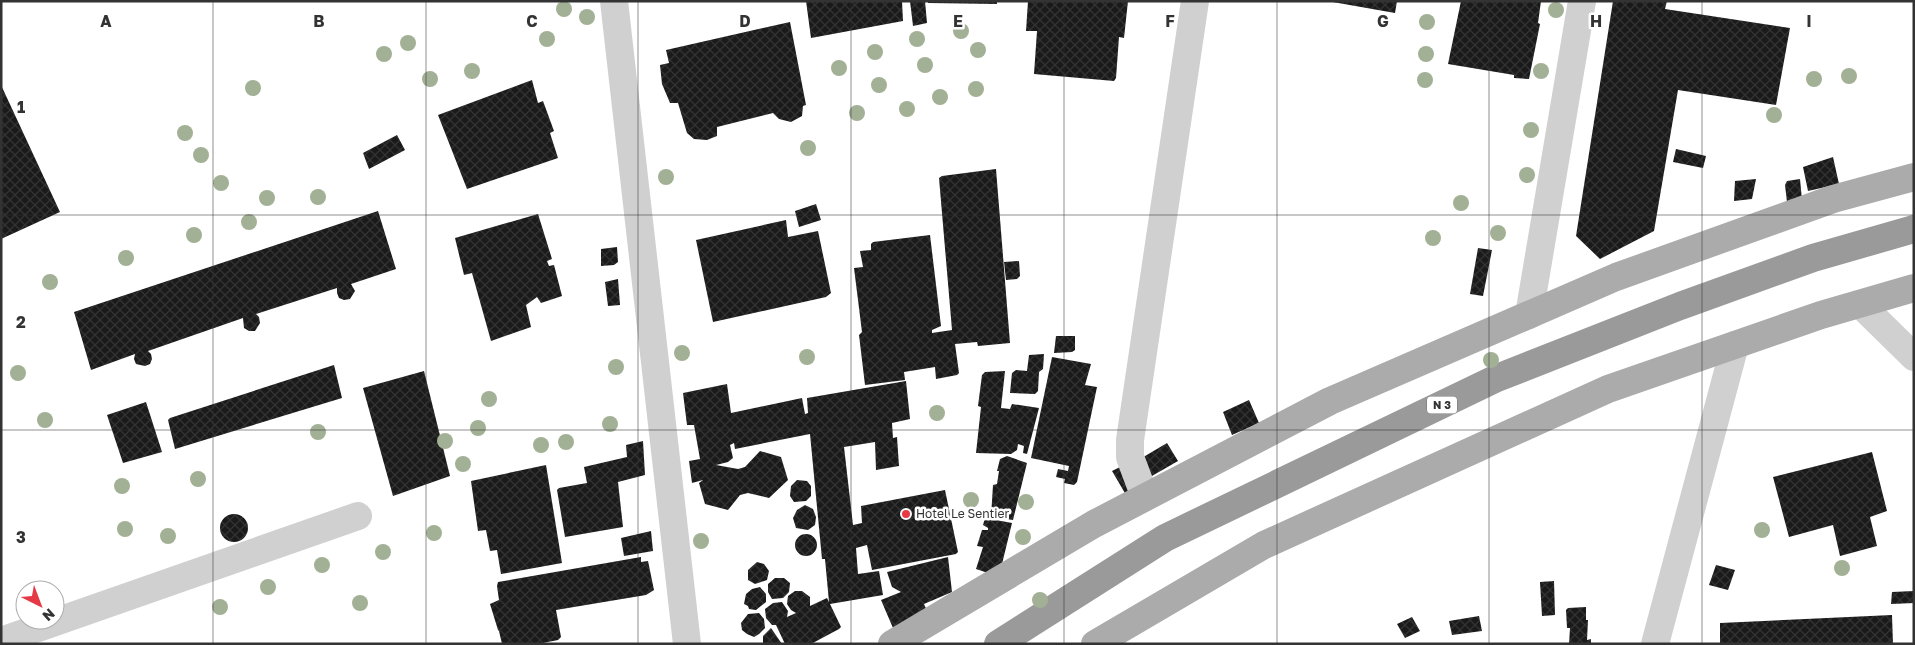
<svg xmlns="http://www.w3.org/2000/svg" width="1915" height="645" viewBox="0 0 1915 645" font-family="'Golos Text',sans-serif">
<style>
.building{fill:url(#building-cross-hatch)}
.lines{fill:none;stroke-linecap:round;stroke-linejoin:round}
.minor{stroke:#d0d0d0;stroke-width:28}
.major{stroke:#ababab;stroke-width:28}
.highway{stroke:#9a9a9a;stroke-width:28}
.tree{fill:#a2b095}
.grid{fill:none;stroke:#333;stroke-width:1;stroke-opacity:0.55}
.poi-dot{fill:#e63946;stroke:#fff;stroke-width:2}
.labels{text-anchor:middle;stroke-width:5;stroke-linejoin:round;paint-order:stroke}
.shield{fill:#fff;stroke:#707070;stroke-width:1}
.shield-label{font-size:11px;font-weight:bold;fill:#333}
.poi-label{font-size:12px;fill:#333;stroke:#fff;text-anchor:start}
.grid-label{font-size:16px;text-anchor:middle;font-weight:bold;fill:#333;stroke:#fff;stroke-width:5;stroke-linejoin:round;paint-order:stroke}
</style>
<defs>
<pattern id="building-cross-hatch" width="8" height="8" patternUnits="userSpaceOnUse" patternTransform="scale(1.25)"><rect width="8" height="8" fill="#1a1a1a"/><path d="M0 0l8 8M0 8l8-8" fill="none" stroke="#333"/></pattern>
</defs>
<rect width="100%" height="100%" fill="#fff"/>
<path class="building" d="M806 1H902L903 21 811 38Z
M910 1H925L927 23 913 26Z
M928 1H997V4L928 3Z
M1028 1H1128L1124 38 1119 37 1116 78 1114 81 1034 74 1037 31H1026Z
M1327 1H1397L1395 13Z
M1461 1H1541L1538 23 1540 24 1529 79 1514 78V75L1448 64Z
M1613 1H1667L1665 9 1790 28 1776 105 1678 90 1654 231 1600 259 1576 236Z
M790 22 806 105 803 106 802 116 791 122 779 119 773 113 717 127V136L707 140 694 139 687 133 678 103H670L662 84 660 65 669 63 666 50Z
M532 80 538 103 543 101 554 131 550 133 558 158 467 189 438 115Z
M1 85 60 212 1 239Z
M397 135 405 150 369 169 363 153Z
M1676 149 1706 156 1703 168 1673 162Z
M1833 157 1839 184 1808 191 1803 167Z
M996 169 1010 343 978 346 977 342 955 344 959 373 957 375 936 379 935 367 904 372 905 380 865 385 859 335 862 332 854 268 863 267 860 251 871 250V244L873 242 930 235 941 326 932 330V333L952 330 939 178 942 176Z
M1756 179 1752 199 1734 201 1735 181Z
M1800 179 1802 200 1787 202 1785 185 1787 181Z
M816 204 821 220 799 227 795 211Z
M378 211 396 269 351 284 355 291 350 299 344 300 339 298 337 293V288L256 314 259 317 260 323 255 331H249L244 328 243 318 148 351 151 354 152 359 150 364 145 366 136 364 134 359 135 354 91 370 74 312Z
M538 214 552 259 547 261 549 266 554 265 562 296 541 303 537 297 526 305 531 327 491 341 472 273 464 275 455 238Z
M786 220 788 237 818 231 831 293 826 297 713 322 696 240Z
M617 247 618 262 614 265 601 266V249Z
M1478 248 1492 250 1483 296 1470 294Z
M1019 261 1020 276 1017 279 1006 280 1004 262Z
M618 279 620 305 608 306 605 282Z
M1056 336H1075V350L1072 352 1054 353Z
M1044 354 1043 369 1039 372 1038 391 1035 394 1010 393 1012 373 1016 370 1027 371 1029 355Z
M1052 357 1091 364 1085 385 1097 387 1077 482 1074 485 1064 483 1065 479 1056 477 1058 469 1068 471 1069 466 1031 458Z
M334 365 342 398 175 449 168 420 170 418Z
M424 371 450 476 393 496 363 388Z
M1005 371 1001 408 1010 409 1012 404 1039 408 1027 454 1023 453 1024 446 1018 444 1017 450 1011 454 976 453 981 407 978 406 982 375 985 372Z
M906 381 910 419 892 423 893 438 897 437 899 466 876 470 875 442 844 447 853 525 862 523 861 506 945 490 958 552 956 554 872 570 867 545 856 548 858 574 879 571 883 595 830 604 841 627 839 629 811 644H785L776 625H772L766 618 765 609 773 603 782 602 788 611 787 617 796 613 791 610 787 604 788 596 795 591H802L810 597V606L827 598 829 602 825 559H822L810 434 735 449 734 443 730 445 733 458 728 462 716 465 738 469 745 467 760 451 781 457 788 480 769 498 748 493 740 495 728 510 705 504 699 483 703 480 692 483 689 461 700 459 694 425H687L683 393 727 384 731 413 802 398 805 414 808 413 807 398Z
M1249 400 1259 423 1232 435 1223 412Z
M146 402 162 452 123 463 107 415Z
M643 441 645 475 618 482 623 527 565 537 557 490 559 488 587 483 584 467 627 457 626 445Z
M1167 443 1178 461 1145 480 1135 462Z
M1872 452 1887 511 1870 517 1877 546 1840 556 1833 525 1789 537 1773 477Z
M1007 456 1027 463 1013 520 991 517 993 485 997 484 999 471H997L1000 459Z
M546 465 562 563 501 574 497 550 490 551 486 530 478 531 471 481Z
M1120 467 1136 496 1129 500 1112 471Z
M797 480 807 481 811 486V496L806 501 794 502 790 496 791 486Z
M805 505 813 509 816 517 815 525 808 530 796 528 793 518 797 510Z
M220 528a14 14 0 1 1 28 0a14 14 0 1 1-28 0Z
M985 518 1012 523 1002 564 997 576 976 569 983 547 977 546 982 530H988V528L983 525Z
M651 531 653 551 624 556 621 538Z
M795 545a11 11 0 1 1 22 0a11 11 0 1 1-22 0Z
M641 557V562L648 561 654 590 646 595 556 610 561 637 558 640 538 644H502L499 631 498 630 490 604 499 600 497 586 498 582Z
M948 557 952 592 924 604 928 613 893 628 881 600 901 592 892 587 887 572Z
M757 562 764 564 769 571 767 580 755 584 748 580V570Z
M1716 565 1735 570 1728 590 1709 585Z
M775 578H784L790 583 789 592 783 598 772 599 768 592V584Z
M1554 581 1555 615 1542 616 1540 582Z
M760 587 766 594V602L756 610 749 609 748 606 744 604 746 594 752 589Z
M1914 591V603L1891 604 1892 592Z
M1586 607V620H1588L1587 640 1591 639V644H1569L1570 628H1567L1566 610 1568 608Z
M759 613 764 619 765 628 759 634 754 637 747 634 742 630 741 623 748 614Z
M1892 615 1893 644H1720V623Z
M1479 616 1482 631 1452 635 1449 621Z
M1412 617 1420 631 1405 638 1397 624Z
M771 628 782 644 763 643V636Z"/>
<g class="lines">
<path class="minor" d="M614 1 687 644
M1860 304 1914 357
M1529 315 1582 1
M1145 497 1130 457V440L1195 1
M1 641 358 516
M1655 644 1735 345"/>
<path class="major" d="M892 644 1094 524 1330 401 1616 277 1833 199 1914 177
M1095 644 1264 545 1608 389 1821 315 1914 288"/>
<path class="highway" d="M998 644 1165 538 1497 378 1680 306 1813 258 1914 229"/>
</g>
<g class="tree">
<circle cx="564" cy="9" r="8"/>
<circle cx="1556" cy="10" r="8"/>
<circle cx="587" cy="17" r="8"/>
<circle cx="1427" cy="22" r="8"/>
<circle cx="961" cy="31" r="8"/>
<circle cx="547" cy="39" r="8"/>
<circle cx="917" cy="39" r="8"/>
<circle cx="408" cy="43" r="8"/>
<circle cx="978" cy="50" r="8"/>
<circle cx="875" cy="52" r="8"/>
<circle cx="384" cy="54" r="8"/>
<circle cx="1426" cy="54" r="8"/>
<circle cx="925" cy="65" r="8"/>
<circle cx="839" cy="68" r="8"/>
<circle cx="472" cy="71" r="8"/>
<circle cx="1541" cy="71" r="8"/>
<circle cx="1849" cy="76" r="8"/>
<circle cx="430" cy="79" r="8"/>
<circle cx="1814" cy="79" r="8"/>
<circle cx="1425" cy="80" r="8"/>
<circle cx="879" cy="85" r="8"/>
<circle cx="253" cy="88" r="8"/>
<circle cx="976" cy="89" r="8"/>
<circle cx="940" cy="97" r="8"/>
<circle cx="907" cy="109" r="8"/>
<circle cx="857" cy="113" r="8"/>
<circle cx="1774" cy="115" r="8"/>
<circle cx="1531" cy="130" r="8"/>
<circle cx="185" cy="133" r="8"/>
<circle cx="808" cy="148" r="8"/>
<circle cx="201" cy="155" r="8"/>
<circle cx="1527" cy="175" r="8"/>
<circle cx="666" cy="177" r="8"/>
<circle cx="221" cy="183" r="8"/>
<circle cx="318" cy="197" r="8"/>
<circle cx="267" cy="198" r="8"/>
<circle cx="1461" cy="203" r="8"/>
<circle cx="249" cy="222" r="8"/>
<circle cx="1498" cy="233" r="8"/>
<circle cx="194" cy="235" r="8"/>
<circle cx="1433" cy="238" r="8"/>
<circle cx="126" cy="258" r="8"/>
<circle cx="50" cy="282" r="8"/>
<circle cx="682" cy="353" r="8"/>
<circle cx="807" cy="357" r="8"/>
<circle cx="1491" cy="360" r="8"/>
<circle cx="616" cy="367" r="8"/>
<circle cx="18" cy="373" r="8"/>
<circle cx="489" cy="399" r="8"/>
<circle cx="937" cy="413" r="8"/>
<circle cx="45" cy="420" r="8"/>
<circle cx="610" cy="424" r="8"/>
<circle cx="478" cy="428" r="8"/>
<circle cx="318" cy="432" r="8"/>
<circle cx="445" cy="441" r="8"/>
<circle cx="566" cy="442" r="8"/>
<circle cx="541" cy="445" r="8"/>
<circle cx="463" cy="464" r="8"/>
<circle cx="198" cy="479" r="8"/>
<circle cx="122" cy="486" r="8"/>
<circle cx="971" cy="500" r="8"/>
<circle cx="1026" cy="502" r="8"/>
<circle cx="125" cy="529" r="8"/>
<circle cx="1762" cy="530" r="8"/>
<circle cx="434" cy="533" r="8"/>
<circle cx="168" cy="536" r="8"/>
<circle cx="1023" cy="537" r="8"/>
<circle cx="701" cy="541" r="8"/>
<circle cx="383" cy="552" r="8"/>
<circle cx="322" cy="565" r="8"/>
<circle cx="1842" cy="568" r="8"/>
<circle cx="268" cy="587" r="8"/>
<circle cx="1040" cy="600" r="8"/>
<circle cx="360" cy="603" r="8"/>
<circle cx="220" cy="607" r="8"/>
</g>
<path class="grid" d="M213 1V644M426 1V644M638 1V644M851 1V644M1064 1V644M1277 1V644M1489 1V644M1702 1V644M1 215H1914M1 430H1914"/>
<circle class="poi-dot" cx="906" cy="514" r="5"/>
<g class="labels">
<rect class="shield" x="1427" y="396.5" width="30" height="17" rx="4"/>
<g class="shield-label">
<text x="1442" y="409">N 3</text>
</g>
<g class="poi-label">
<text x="916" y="518">Hotel Le Sentier</text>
</g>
</g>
<g class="grid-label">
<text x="106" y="27">A</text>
<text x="319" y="27">B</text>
<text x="532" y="27">C</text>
<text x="745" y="27">D</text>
<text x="958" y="27">E</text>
<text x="1170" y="27">F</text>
<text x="1383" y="27">G</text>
<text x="1596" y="27">H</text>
<text x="1809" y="27">I</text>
<text x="21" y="113">1</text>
<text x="21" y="328">2</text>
<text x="21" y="543">3</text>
</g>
<rect width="1915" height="645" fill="none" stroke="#333333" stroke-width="5"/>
<g transform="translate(40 605) rotate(138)"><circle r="24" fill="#ffffff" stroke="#adadad"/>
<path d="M0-4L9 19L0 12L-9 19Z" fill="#e63946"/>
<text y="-8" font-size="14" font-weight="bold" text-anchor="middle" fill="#333333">N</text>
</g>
</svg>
